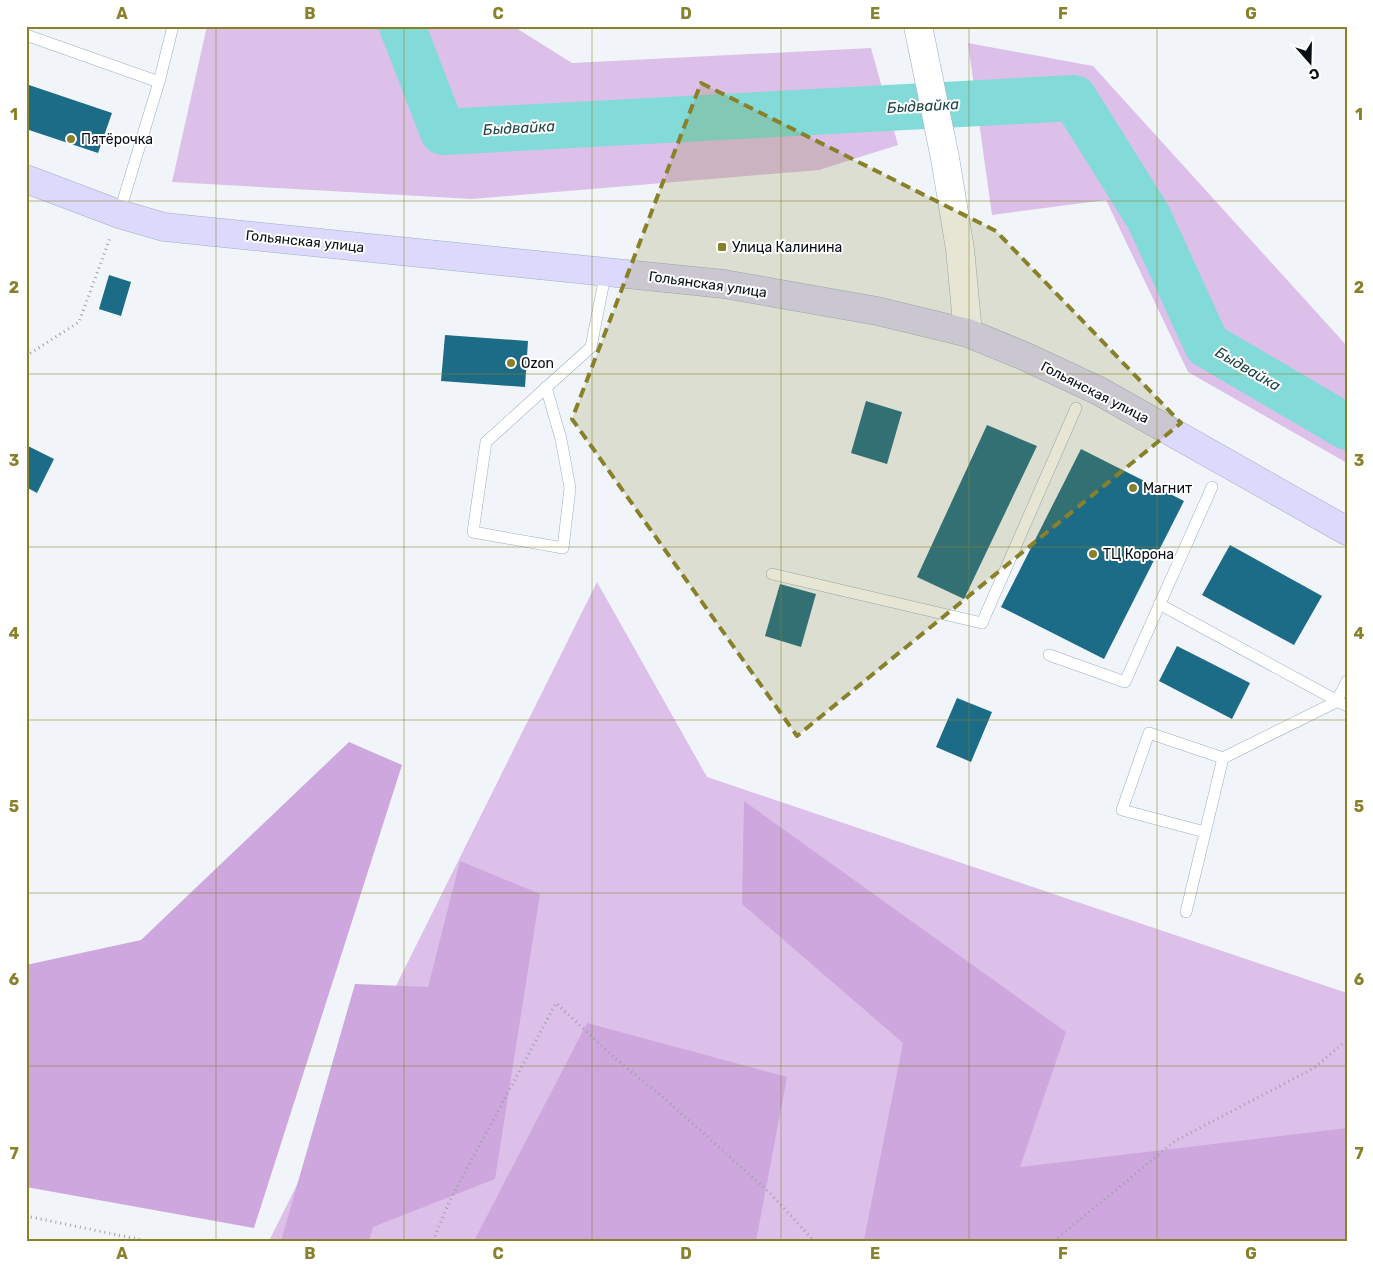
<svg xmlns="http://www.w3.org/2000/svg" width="1373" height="1267" viewBox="0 0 1373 1267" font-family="Rubik,sans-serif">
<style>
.green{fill:#ddc0e9}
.forest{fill:#cda7dd}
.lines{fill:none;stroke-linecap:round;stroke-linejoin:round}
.river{stroke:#82dad9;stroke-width:46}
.building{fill:#1d6c87}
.service-casing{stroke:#9caec6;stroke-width:12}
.tertiary-casing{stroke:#9caec6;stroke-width:29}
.secondary-casing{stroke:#9caec6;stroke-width:29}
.path{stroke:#9ca1a7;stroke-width:3;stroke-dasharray:1 4;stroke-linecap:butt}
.service{stroke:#fff;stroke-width:11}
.tertiary{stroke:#fff;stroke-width:28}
.secondary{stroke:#ddd9fc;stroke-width:28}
.marked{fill:#888129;fill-opacity:0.2;stroke:#888129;stroke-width:4;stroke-dasharray:10 6;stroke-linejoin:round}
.grid{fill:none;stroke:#888129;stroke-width:1;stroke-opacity:0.55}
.poi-dot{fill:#888129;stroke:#fff;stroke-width:2}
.labels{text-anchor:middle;stroke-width:4;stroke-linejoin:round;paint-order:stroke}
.poi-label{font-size:14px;fill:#070d15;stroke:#fff;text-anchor:start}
.street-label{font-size:14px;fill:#070d15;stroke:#fff}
.water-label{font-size:15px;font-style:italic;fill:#1b4444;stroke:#fff}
.neatline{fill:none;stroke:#888129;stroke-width:2}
.grid-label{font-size:16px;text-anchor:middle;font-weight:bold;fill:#888129}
</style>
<rect width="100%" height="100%" fill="#f1f5fa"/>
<path class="green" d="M207 26H513L572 63 871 48 898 145 819 170 472 199 172 182Z
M968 43 1093 66 1347 346V463L1188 372 1106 200 992 215Z
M597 582 707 777 1347 993V1241H269Z"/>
<path class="forest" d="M349 742 402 765 254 1228 26 1187V965L141 940Z
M744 801 1066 1032 1020 1167 1347 1128V1241L864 1240 903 1043 742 904Z
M460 861 540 894 495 1179 373 1227 369 1241H281L355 984 428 987Z
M587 1023 787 1077 756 1241H474Z"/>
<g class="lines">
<path class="river" d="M402 26 443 132 1074 98 1149 218 1207 345 1347 427"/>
</g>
<path class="building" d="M26 84 112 113 98 153 26 129Z
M109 275 131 282 121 316 99 309Z
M445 335 528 341 525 387 441 381Z
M866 401 902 412 887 464 851 453Z
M987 425 1037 446 964 599 917 577Z
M26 445 54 459 37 493 26 487Z
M1081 449 1184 501 1104 659 1001 607Z
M1230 545 1322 596 1294 645 1202 595Z
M780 584 816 594 801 647 765 636Z
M1177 646 1250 683 1232 719 1159 681Z
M957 698 992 712 971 762 936 747Z"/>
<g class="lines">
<g class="service-casing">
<path id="service" d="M26 35 159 82 173 26
M119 214 159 82
M546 387 561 439 570 488 563 548 473 532 486 442 591 347 606 271
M772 574 982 623 1076 408
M1159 604 1347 706
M1049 655 1125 682 1212 487
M1205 832 1122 810 1149 733 1223 758
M1186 912 1223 758 1336 702 1347 681"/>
</g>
<g class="tertiary-casing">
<path id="tertiary" d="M918 26 945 158 960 249 968 333"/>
</g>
<g class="secondary-casing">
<path id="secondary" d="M26 179 119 214 164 227 724 284 877 311 968 333 1024 356 1099 391 1347 531"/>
</g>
<path class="path" d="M26 356 79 322 110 238
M26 1216 147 1241
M433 1241 449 1202 556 1003 617 1060 665 1099 768 1191 814 1241
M1054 1241 1175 1141 1314 1068 1347 1040"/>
<use href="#service" class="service"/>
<use href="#tertiary" class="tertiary"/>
<use href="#secondary" class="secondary"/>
</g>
<path class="marked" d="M701 83 996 231 1181 423 797 736 572 419Z"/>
<path class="grid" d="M216 26V1241M404 26V1241M592 26V1241M781 26V1241M969 26V1241M1157 26V1241M26 201H1347M26 374H1347M26 547H1347M26 720H1347M26 893H1347M26 1066H1347"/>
<g class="poi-dot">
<circle cx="71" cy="139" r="5"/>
<rect x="717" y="242" width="10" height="10" rx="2.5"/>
<circle cx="511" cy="363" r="5"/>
<circle cx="1133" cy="488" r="5"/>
<circle cx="1093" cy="554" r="5"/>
</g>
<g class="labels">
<g class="poi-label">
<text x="81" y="144">Пятёрочка</text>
<text x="732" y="252">Улица Калинина</text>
<text x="521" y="368">Ozon</text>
<text x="1143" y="493">Магнит</text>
<text x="1103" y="559">ТЦ Корона</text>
</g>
<g class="street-label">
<text transform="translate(305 241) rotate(6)" y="5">Гольянская улица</text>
<text transform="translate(708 284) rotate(8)" y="5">Гольянская улица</text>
<text transform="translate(1095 392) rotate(27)" y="5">Гольянская улица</text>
</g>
<g class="water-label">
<text transform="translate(923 106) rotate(-3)" y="5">Быдвайка</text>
<text transform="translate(519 128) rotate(-3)" y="5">Быдвайка</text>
<text transform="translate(1248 369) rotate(30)" y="5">Быдвайка</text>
</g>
</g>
<rect width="1373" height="1267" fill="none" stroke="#ffffff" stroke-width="55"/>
<g transform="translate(1310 62) rotate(160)" stroke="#ffffff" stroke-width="4" paint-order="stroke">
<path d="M0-4L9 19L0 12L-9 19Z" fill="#070d15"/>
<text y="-8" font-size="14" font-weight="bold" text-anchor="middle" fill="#070d15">С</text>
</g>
<rect x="28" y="28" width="1318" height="1212" class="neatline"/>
<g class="grid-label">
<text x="122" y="19">A</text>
<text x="310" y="19">B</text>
<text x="498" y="19">C</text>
<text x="686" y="19">D</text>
<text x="875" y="19">E</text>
<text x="1063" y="19">F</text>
<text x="1251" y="19">G</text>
<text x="14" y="120">1</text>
<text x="1359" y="120">1</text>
<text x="14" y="293">2</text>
<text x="1359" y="293">2</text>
<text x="14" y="466">3</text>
<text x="1359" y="466">3</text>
<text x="14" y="639">4</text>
<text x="1359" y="639">4</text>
<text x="14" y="812">5</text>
<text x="1359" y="812">5</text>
<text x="14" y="985">6</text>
<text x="1359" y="985">6</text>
<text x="14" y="1159">7</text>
<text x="1359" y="1159">7</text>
<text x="122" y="1259">A</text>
<text x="310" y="1259">B</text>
<text x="498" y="1259">C</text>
<text x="686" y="1259">D</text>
<text x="875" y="1259">E</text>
<text x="1063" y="1259">F</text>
<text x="1251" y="1259">G</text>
</g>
</svg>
